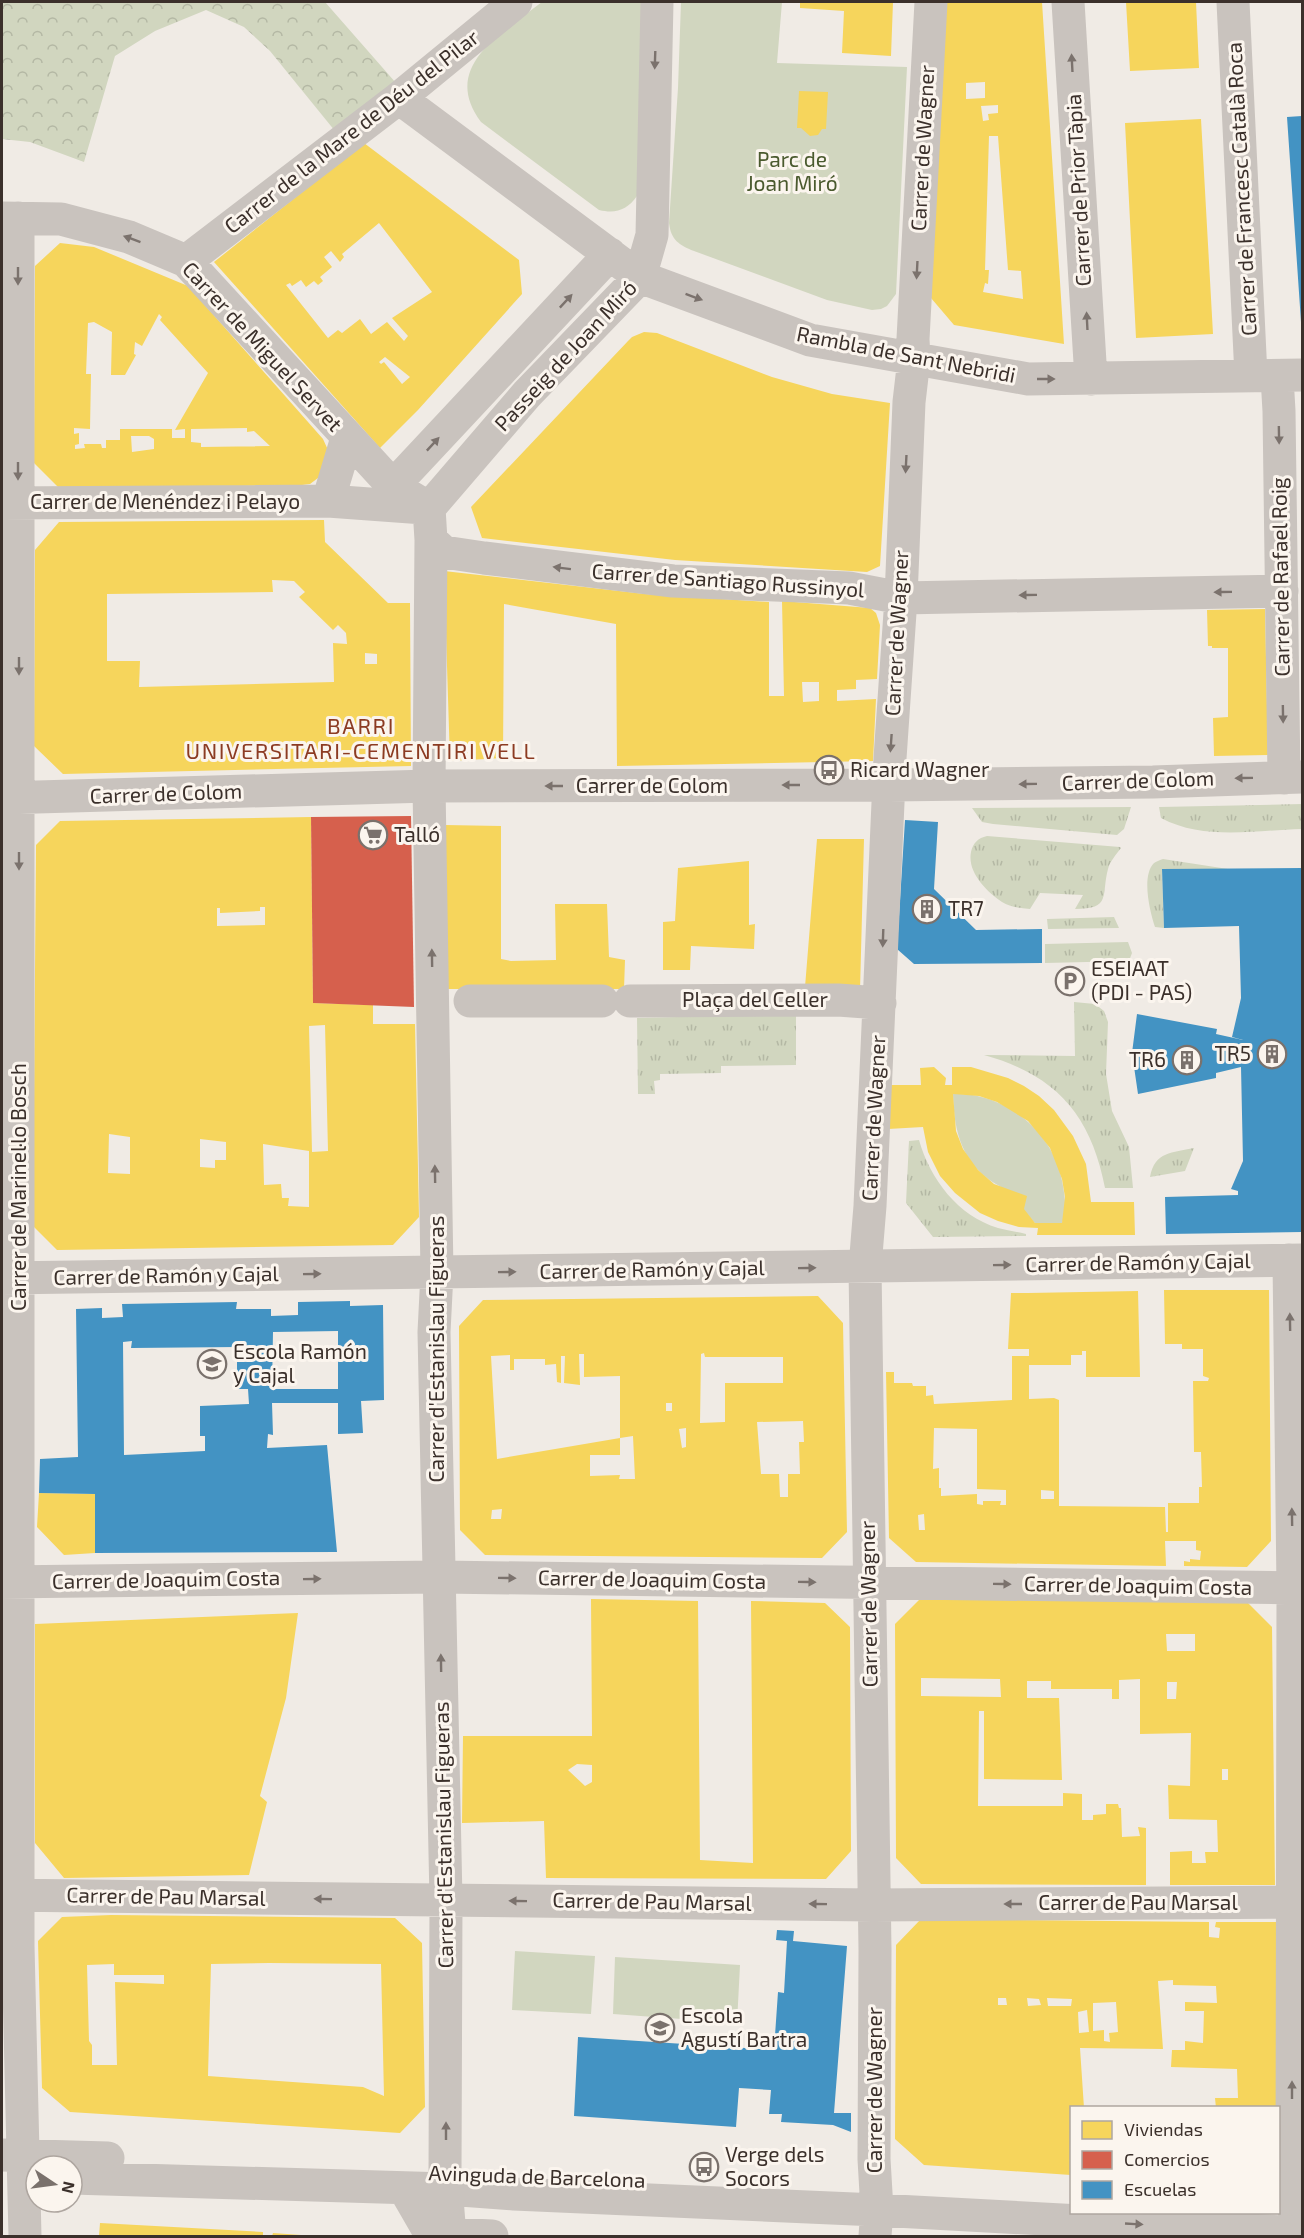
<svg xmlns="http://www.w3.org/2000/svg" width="1304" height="2238" viewBox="0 0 1304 2238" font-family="'Exo 2',sans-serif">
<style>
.grass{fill:url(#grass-tufts)}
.forest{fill:url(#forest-crowns)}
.garden{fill:#d1d6bf}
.homes{fill:#f6d55c;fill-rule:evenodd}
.shops{fill:#d6604d}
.schools{fill:#4393c3;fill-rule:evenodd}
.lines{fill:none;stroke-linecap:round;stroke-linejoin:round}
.minor{stroke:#c9c3be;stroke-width:33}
.oneway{fill:#7b726d}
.labels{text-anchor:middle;stroke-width:6;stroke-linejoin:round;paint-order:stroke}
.street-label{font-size:21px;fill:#3b302b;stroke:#fbf5ee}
.park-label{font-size:21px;fill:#4a5a2e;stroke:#fbf5ee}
.poi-label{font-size:21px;fill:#3b302b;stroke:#fbf5ee;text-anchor:start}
.neighbourhood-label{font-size:22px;letter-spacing:1.5px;fill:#8c3b22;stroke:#fbf5ee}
</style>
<defs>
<pattern id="grass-tufts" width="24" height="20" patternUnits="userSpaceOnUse" patternTransform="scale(1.5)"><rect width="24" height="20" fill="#d1d6bf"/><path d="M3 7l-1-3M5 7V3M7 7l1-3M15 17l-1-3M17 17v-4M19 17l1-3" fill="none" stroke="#b4b8a4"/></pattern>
<pattern id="forest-crowns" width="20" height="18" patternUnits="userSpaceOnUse" patternTransform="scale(1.5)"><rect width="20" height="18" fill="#d1d6bf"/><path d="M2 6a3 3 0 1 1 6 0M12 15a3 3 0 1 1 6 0" fill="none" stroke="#b4b8a4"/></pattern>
</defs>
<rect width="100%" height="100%" fill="#f0ebe5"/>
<path class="grass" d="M1302 804V829C1256 830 1204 841 1161 818L1159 807Z
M1131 807 1124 829 1117 835 993 824 982 822 972 808Z
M987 836 1120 847 1121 848C1116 855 1110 861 1108 869 1101 895 1112 909 1075 909L1083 895 1040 893 1030 909C1020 908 1010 907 1002 902 986 891 967 872 971 852 973 843 978 838 987 836Z
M1163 859 1228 869H1162L1164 928 1155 927C1150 912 1141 876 1154 863 1157 861 1160 860 1163 859Z
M1114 917 1119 928 1048 929 1047 919Z
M1128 942 1132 953 1129 961 1045 963V944Z
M1074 1002 1095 1004 1104 1011 1108 1022 1106 1074 1112 1111 1129 1147 1133 1188H1105C1091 1115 1056 1075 984 1055L1075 1056Z
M796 1014V1065L721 1066V1073L660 1074V1080L654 1081 655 1094H638L637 1018Z
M919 1140C930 1179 958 1216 998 1228 1007 1230 1017 1232 1026 1234V1236L933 1237 906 1203 909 1141Z
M1194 1148 1185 1171 1150 1177C1155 1151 1172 1153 1194 1148Z"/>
<path class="forest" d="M2 2H325L396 83 335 131 270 51 244 27 206 10 155 31 115 56 84 162 30 142 2 139Z"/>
<path class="garden" d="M542 2H647L637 196C627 210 616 214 599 210L481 122C439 66 504 32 542 2Z
M681 2H782L777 63 907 67 896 294 887 306 881 309 872 310 827 300 694 251C679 245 671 240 669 223L678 88Z
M953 1094C962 1094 972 1094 981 1097 1023 1107 1057 1143 1063 1186 1065 1198 1067 1212 1062 1223H1035C1025 1212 1017 1200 1006 1191 1001 1186 993 1183 987 1178 959 1156 954 1126 953 1094Z
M515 1951 595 1956 591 2014 512 2010Z
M615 1957 740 1965 737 2023 613 2014Z"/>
<path class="homes" d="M800 2H893L891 56 842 53 844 11 800 8Z
M945 2H1042L1064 344 954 325 931 298ZM985 82V98L966 99V83ZM998 105V113L988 114 989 120 983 121 981 106ZM989 136H998L1008 270 1021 271 1023 299 983 292 985 283 988 284 989 270H985Z
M1126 2H1196L1199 68 1130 71Z
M799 91 828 92 826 129H822L818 135 810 136 801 128H797Z
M1201 119 1213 334 1136 338 1125 123Z
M364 143 519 260 522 294 418 410 380 448 214 262ZM379 223 432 292 392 318 408 336 404 341 387 322 371 334 360 319 342 333 338 330 328 338 286 285 290 283 292 286 301 280 306 287 314 281 318 285 323 281 320 277 332 267 324 257 331 251 340 262 344 257 342 254ZM385 357 410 377 402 384 384 362 381 364 379 362Z
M60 243 94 247 188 286 323 439 328 450 322 475 310 484 302 485 60 489 34 463 35 266ZM159 314 162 317 160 320 208 373 175 430 185 429V438H172V429H120V440H106V448H102L101 444H84L85 448 75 449V445L79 444V433L74 434V428L90 429 91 374H86L88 323 94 322 112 332 111 375H125L136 355 134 354 135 342 142 346ZM247 428V432L254 431 270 446 201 447V443L191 442V429ZM131 436H149L154 439V449L132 452Z
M644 332 657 333 772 377 832 394 890 403 880 566 867 572 675 560 482 538 471 507 628 341 632 337Z
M324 520 325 542 388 603H410L411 766 63 774 34 746 35 550 59 522ZM272 580 294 581 305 592 299 597 333 630 338 625 346 633 347 644 333 643 334 682 139 687 140 661H107V594L273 592ZM365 653 377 654V664H365Z
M444 571 645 594 769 602V696H784L782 601 870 608 876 613 880 625 877 679 856 680V689L837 690V701L876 699 873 761 617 766 616 624 504 604 503 758 450 761ZM802 682H819V701L803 702Z
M1265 609 1268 755 1214 756 1213 718 1228 717V648H1212V646H1208L1207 610Z
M311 817 313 1003 373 1005V1024H415L419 1217 393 1245 57 1250 33 1226 36 845 60 821ZM260 907H265V925L217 926V908H220V913L260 911ZM325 1025 328 1151 312 1152 309 1026ZM109 1134 130 1137V1174L108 1173ZM200 1139 226 1142V1160H215V1168L200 1167ZM263 1144 309 1151V1207L288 1206 289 1198H282L281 1184 264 1185Z
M445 825 501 826V959L511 961 556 960 555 904H607L609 957 625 960 624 989H447Z
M817 839H864L860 990 805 987Z
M749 861V925L755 924 754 949 691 946 690 970H663V922L675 921 678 868Z
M934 1067 946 1078 945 1085H952V1067H971L1008 1078 1024 1086 1039 1096 1054 1110 1073 1136 1086 1164 1091 1202H1134L1135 1235H1037L1038 1228 1019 1227 998 1221 980 1213 955 1193 940 1176 928 1152 923 1127 888 1129 890 1085H921L920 1068ZM953 1094 979 1096 997 1102 1028 1121 1042 1138 1050 1148 1062 1179 1065 1197 1062 1223H1035L1024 1209 1027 1196 994 1184 978 1170 963 1149 956 1131Z
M1164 1290H1269L1271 1541 1247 1567 1184 1566V1561L1190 1562V1559L1200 1560 1201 1551 1196 1550V1541H1165L1166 1566 916 1562 889 1538 886 1372H894V1383H912L913 1386H926V1396L933 1395 934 1404 1012 1400V1356H1029V1349H1008L1011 1293H1028L1138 1291 1140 1377H1086V1351H1082V1355H1071V1365H1029V1399L1054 1398 1059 1400V1506L1165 1507 1166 1532H1168V1503H1199V1487H1202L1201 1452H1194L1193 1381H1208L1209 1378 1203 1376V1349H1182V1344H1165ZM934 1428 977 1429V1489L1006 1490V1505H1000L1001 1501H983V1505L977 1504V1494L941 1496V1488H939V1468L933 1469ZM1041 1490 1054 1491V1499H1041ZM924 1514 925 1530H919L918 1515Z
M818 1296 843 1323 847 1532 822 1558 485 1555 460 1530 459 1326 483 1300ZM704 1353 705 1357H783V1383H725V1422L700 1423 701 1354ZM579 1354H584V1377L620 1376V1438L633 1436 635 1479H619L620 1475 590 1476V1455H620V1438L497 1459 491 1356 510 1355V1370H514V1359H545V1365L556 1364 557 1382 561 1383V1356H565L564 1383 580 1385ZM666 1403H672V1411H666ZM803 1421 804 1442H799L800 1474H788V1497H780L779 1474H761L757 1422ZM686 1428V1447L682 1448 679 1429ZM502 1509 501 1519H491L492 1510Z
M39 1493 95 1494V1553L64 1555 37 1527Z
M921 1598 1246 1601 1272 1627 1275 1885H1170V1852L1192 1851V1863H1206L1205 1852H1218L1217 1820 1169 1819 1168 1785 1190 1786 1191 1733 1140 1734V1679L1119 1680V1699H1112V1689H1051V1681H1027V1698H1059L1062 1780 984 1779V1711H979L978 1806H1063V1793L1082 1794V1820H1093V1815L1106 1814V1804H1118L1119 1808H1121L1122 1837 1140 1836 1138 1827 1146 1828V1885L921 1884 896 1858 895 1624ZM1166 1634H1195V1651H1167ZM921 1678 1000 1679 1001 1697 921 1696ZM1167 1682H1177L1176 1699H1167ZM1222 1769H1228V1780H1222Z
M591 1599 698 1601 700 1860 753 1863 751 1601 825 1603 850 1627 851 1851 826 1879 546 1878 544 1821 462 1823 463 1736H592ZM577 1764 592 1765V1782L585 1786 568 1770Z
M298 1613 286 1698 260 1796 267 1802 249 1875 64 1878 35 1843V1624Z
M111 1915 395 1918 422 1943 425 2107 400 2133 70 2112 42 2088 38 1941 62 1917ZM269 1963 381 1964 384 2096 363 2087 208 2076 211 1964ZM114 1964V1975H164V1984L115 1982 117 2065H92V2045L89 2041 87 1965Z
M921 1919 1209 1922V1937L1219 1938 1220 1928 1215 1927 1216 1922H1276L1279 2108H1216L1215 2098H1238L1237 2069 1171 2067 1172 2050H1185V2041L1203 2043 1204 2011H1185V2002L1217 2003 1216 1986 1173 1985V1980L1158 1981 1163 2049 1080 2048 1084 2108H1071V2175L924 2165 895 2139 896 1945ZM998 1998H1006L1007 2005H998ZM1027 1998 1039 1999 1041 2005 1028 2006ZM1047 1998 1072 1999 1071 2006H1048ZM1116 2002 1118 2032 1109 2033 1110 2042 1104 2041V2030L1093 2031V2003ZM1087 2010 1089 2032 1079 2033 1078 2012Z
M100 2223 263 2232V2236H99Z
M273 2233 301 2235V2236H272Z"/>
<path class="shops" d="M411 816 414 1007 313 1003 311 817Z"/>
<path class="schools" d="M1302 116V322H1301L1287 117Z
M905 820 938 822 934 889 976 930 1042 929V963L914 964 897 949Z
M1302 868V1232L1166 1234 1165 1197 1238 1195V1191L1231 1189 1243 1161 1241 1067 1216 1073V1078L1138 1094 1132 1053 1137 1014 1217 1029 1216 1034 1243 1040 1232 1037 1241 998 1239 926 1164 928 1162 869Z
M350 1301V1306L383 1305 384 1400 361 1401 363 1433 338 1434V1403H272L273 1435 268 1434 267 1448 327 1445 337 1552 95 1553V1494L39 1493 40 1459 78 1457 76 1309 102 1308V1318L123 1317 122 1304 237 1302 236 1309H271V1316L298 1315V1302ZM338 1331V1389H272L273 1332ZM132 1341 131 1348 237 1347V1389H248L249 1404 200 1406V1436H205V1451L124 1455 123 1342Z
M777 1930 794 1931 793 1941 847 1946 834 2113H851V2132L833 2125 781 2122 782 2114H769L771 2090 739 2088 736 2127 574 2116 578 2037 774 2050 778 1992 784 1993 787 1941 776 1940Z"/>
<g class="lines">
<path class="minor" d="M1068 2 1091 379
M1233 2 1251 376
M399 98 640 277 810 340 1028 379 1302 375
M2 218 61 219 129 237 186 261 393 486 429 508
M18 218V1946L25 2236
M186 261 399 98 516 2
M1277 377 1279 411 1284 778
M393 486 610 254
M328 501 347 438
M2 503 328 501 424 508
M429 508 431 540 429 786 437 1273 434 1332 446 1900 445 2174 450 2236
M429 508 527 394 640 277 652 235 657 2
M431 540 444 552 484 558 673 581 849 588 901 598 1282 591
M2 798 429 786 889 785 1153 782 1302 777
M470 1001H602
M630 1001 838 1000 880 1003
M1289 1260 1293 1588 1292 2174 1296 2236
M2 1278 1302 1260
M2 1582 440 1577 1302 1588
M2 1895 873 1905 1302 1902
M2 2155 108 2158
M72 2178 447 2189 514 2194 877 2210 1302 2233
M404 2188 430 2233 492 2236
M875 2236 877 2210 874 2159 875 1950 865 1267 870 1206 890 758 901 598 909 402 914 359 913 339 931 2"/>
</g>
<defs><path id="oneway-solid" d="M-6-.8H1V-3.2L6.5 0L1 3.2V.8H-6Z" transform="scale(1.5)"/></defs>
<g class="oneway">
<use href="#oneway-solid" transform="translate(655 60) rotate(92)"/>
<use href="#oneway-solid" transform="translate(1072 63) rotate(-93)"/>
<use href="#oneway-solid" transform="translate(132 239) rotate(-160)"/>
<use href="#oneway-solid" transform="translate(917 270) rotate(93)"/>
<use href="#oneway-solid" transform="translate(18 276) rotate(90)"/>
<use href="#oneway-solid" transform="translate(694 297) rotate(20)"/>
<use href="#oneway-solid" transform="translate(566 301) rotate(-47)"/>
<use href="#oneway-solid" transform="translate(1087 321) rotate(-93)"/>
<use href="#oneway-solid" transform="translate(1046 379)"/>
<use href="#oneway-solid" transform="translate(1279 435) rotate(89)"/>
<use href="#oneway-solid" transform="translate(433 444) rotate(-47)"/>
<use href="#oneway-solid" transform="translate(906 464) rotate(93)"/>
<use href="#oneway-solid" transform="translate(18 471) rotate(90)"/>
<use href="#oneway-solid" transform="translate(562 568) rotate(-173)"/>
<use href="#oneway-solid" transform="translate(1223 592) rotate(179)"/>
<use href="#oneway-solid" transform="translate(1028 595) rotate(179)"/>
<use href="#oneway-solid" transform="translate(19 666) rotate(90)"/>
<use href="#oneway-solid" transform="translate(1283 714) rotate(89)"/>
<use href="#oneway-solid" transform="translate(891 743) rotate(94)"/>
<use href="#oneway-solid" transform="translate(1244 778) rotate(179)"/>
<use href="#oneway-solid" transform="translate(1028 784) rotate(179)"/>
<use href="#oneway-solid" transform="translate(791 785) rotate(180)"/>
<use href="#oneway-solid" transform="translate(554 786) rotate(180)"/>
<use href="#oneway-solid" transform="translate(19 861) rotate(90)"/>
<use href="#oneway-solid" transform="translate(883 938) rotate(92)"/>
<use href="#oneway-solid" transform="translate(432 958) rotate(-91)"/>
<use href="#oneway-solid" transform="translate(435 1174) rotate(-91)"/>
<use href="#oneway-solid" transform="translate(1002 1265) rotate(-1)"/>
<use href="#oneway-solid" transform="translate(807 1268) rotate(-1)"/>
<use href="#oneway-solid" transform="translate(507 1272) rotate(-1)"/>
<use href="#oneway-solid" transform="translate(312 1274) rotate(-1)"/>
<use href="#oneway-solid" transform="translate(1290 1322) rotate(-91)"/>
<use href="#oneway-solid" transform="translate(1292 1517) rotate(-91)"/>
<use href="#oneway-solid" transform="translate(507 1578) rotate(1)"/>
<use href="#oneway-solid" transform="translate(312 1579) rotate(-1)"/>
<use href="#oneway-solid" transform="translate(807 1582) rotate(1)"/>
<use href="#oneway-solid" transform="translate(1002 1584) rotate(1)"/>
<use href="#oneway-solid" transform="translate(441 1663) rotate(-91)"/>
<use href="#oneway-solid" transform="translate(323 1899) rotate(-179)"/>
<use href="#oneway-solid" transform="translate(518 1901) rotate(-179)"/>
<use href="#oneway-solid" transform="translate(818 1904) rotate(-179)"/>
<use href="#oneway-solid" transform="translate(1013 1904) rotate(180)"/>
<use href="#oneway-solid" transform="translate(1292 2090) rotate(-90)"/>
<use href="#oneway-solid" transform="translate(446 2131) rotate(-90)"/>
<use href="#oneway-solid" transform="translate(1134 2224) rotate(3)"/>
</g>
<defs>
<g id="bus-ring" transform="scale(1.5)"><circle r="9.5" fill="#fbf5ee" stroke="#7a716c" stroke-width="1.5"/><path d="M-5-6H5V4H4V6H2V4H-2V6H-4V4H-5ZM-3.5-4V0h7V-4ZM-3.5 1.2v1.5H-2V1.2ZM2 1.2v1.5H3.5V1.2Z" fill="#7a716c"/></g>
<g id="supermarket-ring" transform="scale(1.5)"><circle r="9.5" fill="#fbf5ee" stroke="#7a716c" stroke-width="1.5"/><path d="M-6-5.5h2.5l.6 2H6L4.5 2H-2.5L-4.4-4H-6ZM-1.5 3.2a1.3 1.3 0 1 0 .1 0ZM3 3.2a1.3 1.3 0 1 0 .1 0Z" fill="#7a716c"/></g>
<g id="building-ring" transform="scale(1.5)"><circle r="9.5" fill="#fbf5ee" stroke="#7a716c" stroke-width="1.5"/><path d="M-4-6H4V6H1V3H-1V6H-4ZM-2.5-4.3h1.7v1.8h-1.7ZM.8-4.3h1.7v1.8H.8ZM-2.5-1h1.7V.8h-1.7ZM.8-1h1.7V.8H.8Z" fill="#7a716c"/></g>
<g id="parking-ring" transform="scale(1.5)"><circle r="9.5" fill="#fbf5ee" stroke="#7a716c" stroke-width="1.5"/><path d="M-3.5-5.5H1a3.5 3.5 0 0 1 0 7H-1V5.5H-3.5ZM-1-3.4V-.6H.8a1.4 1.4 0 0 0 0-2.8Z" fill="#7a716c"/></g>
<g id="school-ring" transform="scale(1.5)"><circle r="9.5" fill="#fbf5ee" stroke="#7a716c" stroke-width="1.5"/><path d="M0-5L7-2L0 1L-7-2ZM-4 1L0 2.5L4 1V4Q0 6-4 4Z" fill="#7a716c"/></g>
</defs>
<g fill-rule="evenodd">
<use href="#bus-ring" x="829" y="770"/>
<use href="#supermarket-ring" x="373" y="835"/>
<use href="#building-ring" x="927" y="909"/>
<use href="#parking-ring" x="1070" y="981"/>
<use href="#building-ring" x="1272" y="1054"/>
<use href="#building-ring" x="1187" y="1060"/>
<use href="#school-ring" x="212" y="1364"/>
<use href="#school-ring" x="660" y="2028"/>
<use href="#bus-ring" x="704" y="2167"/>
</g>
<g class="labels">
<g class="street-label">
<text transform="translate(352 132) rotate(-38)" y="7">Carrer de la Mare de Déu del Pilar</text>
<text transform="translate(923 148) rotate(-87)" y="7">Carrer de Wagner</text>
<text transform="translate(1242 189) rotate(-93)" y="7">Carrer de Francesc Català Roca</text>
<text transform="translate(1079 190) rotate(-93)" y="7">Carrer de Prior Tàpia</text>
<text transform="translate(262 347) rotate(47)" y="7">Carrer de Miguel Servet</text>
<text transform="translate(906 355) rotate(11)" y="7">Rambla de Sant Nebridi</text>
<text transform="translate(566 356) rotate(-47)" y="7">Passeig de Joan Miró</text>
<text x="165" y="509">Carrer de Menéndez i Pelayo</text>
<text transform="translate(1281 577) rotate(-91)" y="7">Carrer de Rafael Roig</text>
<text transform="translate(728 581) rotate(4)" y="7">Carrer de Santiago Russinyol</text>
<text transform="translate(897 633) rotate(-87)" y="7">Carrer de Wagner</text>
<text transform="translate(1138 781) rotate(-2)" y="7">Carrer de Colom</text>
<text x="652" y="793">Carrer de Colom</text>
<text transform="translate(166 794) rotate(-2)" y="7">Carrer de Colom</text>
<text x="755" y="1007">Plaça del Celler</text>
<text transform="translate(874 1118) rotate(-87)" y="7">Carrer de Wagner</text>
<text transform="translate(19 1187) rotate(-90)" y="7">Carrer de Marinel·lo Bosch</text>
<text transform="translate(1138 1263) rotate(-1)" y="7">Carrer de Ramón y Cajal</text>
<text transform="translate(652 1270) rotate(-1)" y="7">Carrer de Ramón y Cajal</text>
<text transform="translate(166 1276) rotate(-1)" y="7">Carrer de Ramón y Cajal</text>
<text transform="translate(437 1349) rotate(-90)" y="7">Carrer d'Estanislau Figueras</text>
<text transform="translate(166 1580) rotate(-1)" y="7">Carrer de Joaquim Costa</text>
<text transform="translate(652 1580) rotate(1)" y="7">Carrer de Joaquim Costa</text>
<text transform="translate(1138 1586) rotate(1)" y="7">Carrer de Joaquim Costa</text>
<text transform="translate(869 1604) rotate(-91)" y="7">Carrer de Wagner</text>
<text transform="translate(444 1835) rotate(-91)" y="7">Carrer d'Estanislau Figueras</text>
<text transform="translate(166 1897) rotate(1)" y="7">Carrer de Pau Marsal</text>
<text transform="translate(652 1902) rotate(1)" y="7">Carrer de Pau Marsal</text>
<text x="1138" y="1910">Carrer de Pau Marsal</text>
<text transform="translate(875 2090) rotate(-90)" y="7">Carrer de Wagner</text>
<text transform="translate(537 2177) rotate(2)" y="7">Avinguda de Barcelona</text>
</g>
<g class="park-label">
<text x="792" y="167">Parc de<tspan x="792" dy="24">Joan Miró</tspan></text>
</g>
<g class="poi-label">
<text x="850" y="777">Ricard Wagner</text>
<text x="394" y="842">Talló</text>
<text x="948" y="916">TR7</text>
<text x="1091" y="976">ESEIAAT<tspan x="1091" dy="24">(PDI - PAS)</tspan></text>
<text x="1251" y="1061" text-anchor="end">TR5</text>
<text x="1166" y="1067" text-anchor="end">TR6</text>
<text x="233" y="1359">Escola Ramón<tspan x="233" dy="24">y Cajal</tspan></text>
<text x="681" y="2023">Escola<tspan x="681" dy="24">Agustí Bartra</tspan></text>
<text x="725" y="2162">Verge dels<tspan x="725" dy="24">Socors</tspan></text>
</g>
<g class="neighbourhood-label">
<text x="361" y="734">BARRI<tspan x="361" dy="25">UNIVERSITARI-CEMENTIRI VELL</tspan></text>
</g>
</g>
<rect width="1304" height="2238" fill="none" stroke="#3b302b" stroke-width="6"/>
<rect x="1070" y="2106" width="210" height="108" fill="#fbf5ee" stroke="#aea6a0" stroke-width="1.5"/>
<rect x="1082" y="2121" width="30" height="18" fill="#f6d55c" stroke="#aea6a0" stroke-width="1.5"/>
<text x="1124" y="2136" font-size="18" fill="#3b302b">Viviendas</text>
<rect x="1082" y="2151" width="30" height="18" fill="#d6604d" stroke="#aea6a0" stroke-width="1.5"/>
<text x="1124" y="2166" font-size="18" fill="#3b302b">Comercios</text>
<rect x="1082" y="2181" width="30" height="18" fill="#4393c3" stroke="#aea6a0" stroke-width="1.5"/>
<text x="1124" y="2196" font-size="18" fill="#3b302b">Escuelas</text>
<g transform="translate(54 2184) rotate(103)"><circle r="28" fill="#fbf5ee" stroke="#aea6a0" stroke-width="1.5"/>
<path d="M0-4.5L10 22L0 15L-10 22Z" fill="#7a716c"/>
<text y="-9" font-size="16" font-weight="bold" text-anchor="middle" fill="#3b302b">N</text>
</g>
</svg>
